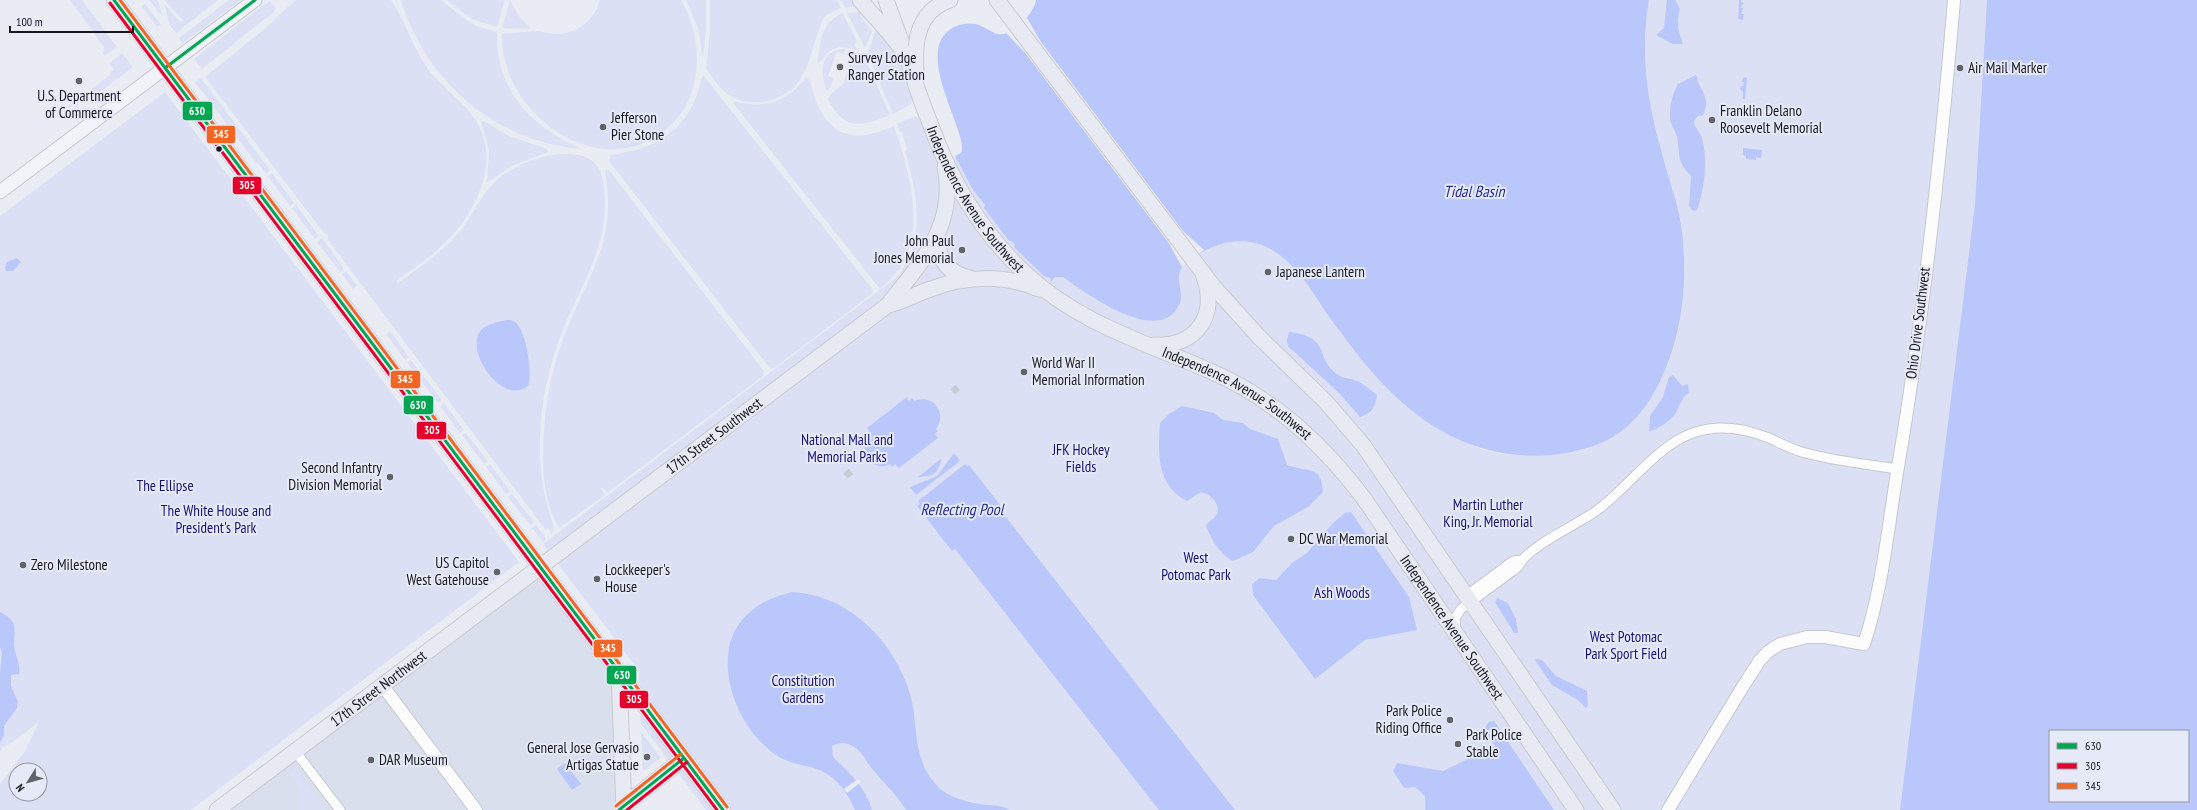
<svg xmlns="http://www.w3.org/2000/svg" width="2197" height="810" viewBox="0 0 2197 810" font-family="'PT Sans Narrow',sans-serif">
<style>
.built{fill:#dadfed}
.green{fill:#dbe0f5;fill-rule:evenodd}
.forest{fill:#bac7fa;fill-rule:evenodd}
.pier{fill:#eaecf4}
.lines{fill:none;stroke-linecap:round;stroke-linejoin:round}
.pedestrian-tunnel{stroke:#caccd4;stroke-width:7;stroke-dasharray:7 3.5;stroke-linecap:butt}
.minor-casing{stroke:#c6c8ce;stroke-width:11}
.tertiary-casing{stroke:#c6c8ce;stroke-width:14}
.secondary-casing{stroke:#c6c8ce;stroke-width:15}
.primary-casing{stroke:#c9cace;stroke-width:17}
.trunk-casing{stroke:#c9cace;stroke-width:17}
.minor{stroke:#fcfcfd;stroke-width:9}
.tertiary{stroke:#fcfcfd;stroke-width:12}
.secondary{stroke:#f2f3f8;stroke-width:13}
.primary{stroke:#e7e9f3;stroke-width:15}
.trunk{stroke:#e1e4f0;stroke-width:15}
.bus-1-casing{stroke:#e6eaf8;stroke-width:6}
.bus-2-casing{stroke:#e6eaf8;stroke-width:6}
.bus-3-casing{stroke:#e6eaf8;stroke-width:6}
.bus-1{stroke:#00a651;stroke-width:3}
.bus-2{stroke:#e4002b;stroke-width:3}
.bus-3{stroke:#f26522;stroke-width:3}
.poi-dot{fill:#616369;stroke:#e6eaf8;stroke-width:1.5}
.bus-dot{fill:#17191e;stroke:#e6eaf8;stroke-width:1.5}
.labels{text-anchor:middle;stroke-width:4;stroke-linejoin:round;paint-order:stroke}
.poi-label{font-size:15px;fill:#17191e;stroke:#e6eaf8;text-anchor:start}
.street-label{font-size:15px;fill:#17191e;stroke:#e6eaf8}
.park-label{font-size:15px;fill:#171174;stroke:#e6eaf8}
.water-label{font-size:16px;font-style:italic;fill:#272e8e;stroke:#e6eaf8}
.line-badge{stroke:#e6eaf8;stroke-width:1.5}
.badge-label{font-size:11px;text-anchor:middle;font-weight:bold;fill:#fff}
</style>
<rect width="100%" height="100%" fill="#eaecf4"/>
<path class="built" d="M540 567 619 672 618 810H217Z"/>
<path class="green" d="M70 0H82L117 47 105 56 102 53 104 51 103 48 104 47Z
M149 0H158L162 16Z
M164 0H218L176 33 169 24 165 5 180 22 183 20Z
M229 0H241L183 43 179 38Z
M295 0H391C406 22 413 49 430 72 444 89 464 102 476 121 502 162 475 214 444 244 430 258 412 269 396 281L398 283C420 267 443 252 461 230 476 211 484 187 505 174 526 160 553 151 578 155 597 159 602 169 604 188 610 247 582 281 562 332 554 352 548 375 544 396 537 441 538 484 554 527L552 534 548 528 545 529 328 240V235L324 233 205 77 267 27Z
M401 0H441L466 20 477 26 497 32C495 91 532 127 582 149 496 142 426 82 401 0Z
M447 0H505L497 27 472 19Z
M510 0 518 15 531 29 502 28Z
M600 0H681C694 22 699 48 696 73 694 92 686 110 672 124 605 190 499 115 502 33 515 34 527 31 539 31 545 32 551 34 557 34 578 34 595 19 600 0Z
M686 0H706V31L703 58 698 28Z
M710 0H837L841 8 826 15 822 21C814 40 811 64 799 81 784 103 746 110 725 92 718 86 711 76 706 68L710 32Z
M841 0H851L855 6 845 8Z
M1649 0H1987L1975 204 1900 810H706L641 724 639 671 543 544 897 277C927 239 917 194 905 151L907 150 902 132H900L897 124 916 116 920 117 941 168 956 157 973 190 985 205 984 208 1009 241 1011 240 1050 278 1051 281 1055 277H1063C1087 293 1159 347 1179 305 1185 293 1176 282 1180 271 1182 265 1188 262 1192 259 1216 241 1247 234 1274 251 1312 275 1328 323 1358 355 1372 370 1392 382 1408 395 1427 411 1447 430 1468 443 1495 460 1552 457 1582 450 1613 442 1633 423 1650 398 1684 348 1689 282 1681 223 1677 198 1667 175 1660 150 1647 101 1640 51 1649 0Z
M269 1 275 7V11L202 69 194 59Z
M145 4 161 25 157 27 141 6Z
M861 12 862 13 860 15 872 32 865 48 847 13Z
M843 13 857 42 854 44 858 51C846 47 835 44 826 55 822 59 821 62 817 64 821 42 820 23 843 13Z
M876 28C887 41 921 89 910 105L893 114 868 54Z
M845 49 844 55 837 52 828 76 834 78 830 88 827 91C819 72 820 50 845 49Z
M848 50 864 56 890 115C861 127 844 131 828 99L830 95 843 84 852 58 846 55Z
M122 53 133 67 95 96 92 93 79 102 77 108 74 104 66 111 65 109 110 75 109 74 114 70 109 63Z
M703 75 873 290 872 294 774 368 769 367 609 161 611 155C647 149 676 139 693 104 698 95 699 84 703 75Z
M806 77C812 80 813 93 815 99 831 139 857 143 894 126 907 163 925 224 904 261 898 272 889 281 880 289L733 103 735 101C764 110 789 101 806 77Z
M201 78 270 170 266 174 257 162 256 163 195 82Z
M165 92 519 562 191 810H0V784L25 751 39 722 4 748 11 735 0 752V216ZM16 770H40V794H16Z
M484 121 509 136 547 149 548 152 511 166 487 183 489 150 481 122Z
M608 169 764 371 763 376 607 493 603 488 601 489 605 495 559 528C547 509 543 480 543 458 543 418 549 376 563 339 587 276 618 244 605 171Z
M272 173 294 203 290 206 268 176Z
M296 205 319 236 315 239 292 208Z
M322 238 344 269 340 272 317 242Z
M346 271 357 286 353 289 342 274Z
M390 331 409 357 405 360 386 334Z
M411 360 442 400 438 403 407 363Z
M444 403 464 430 460 433 440 406Z
M466 433 488 461 484 464 462 435Z
M490 464 510 491 506 494 486 467Z
M512 494 534 522 530 525 508 497Z
M536 525 546 539 543 542 532 528Z
M641 732 661 758 643 771Z
M295 768 326 810H299C304 794 298 786 289 773Z"/>
<path class="forest" d="M1036 0H1649C1640 51 1647 101 1661 150 1667 175 1677 199 1681 224 1689 280 1683 339 1656 389 1641 417 1618 440 1587 448 1538 463 1484 456 1440 430 1395 404 1360 360 1330 318 1314 295 1299 267 1274 251 1247 234 1216 241 1192 259 1188 262 1182 265 1180 271 1176 282 1185 294 1179 305 1159 347 1087 294 1063 277H1055L1051 282 1050 278 1044 276 1014 247 1015 244 1011 241H1009L984 208 985 205 973 190 955 156 961 153C970 137 919 63 945 34 954 24 970 21 981 26 987 28 992 33 998 34 1013 37 1034 13 1036 0Z
M1667 0H1675L1680 9C1676 22 1678 31 1683 44H1673L1656 35 1664 28Z
M1739 0H1744H1741V2L1744 3 1740 8H1743L1741 14H1744L1743 20 1738 19Z
M1987 0H2197V810H1900L1975 204ZM2050 731H2188V801H2050Z
M1696 75C1698 78 1697 81 1699 84 1705 95 1709 103 1703 115L1698 116 1694 121C1694 128 1700 131 1702 138 1708 162 1705 186 1697 210L1693 211 1689 206 1691 176C1677 162 1680 155 1677 137 1676 132 1673 128 1671 123 1668 111 1672 94 1678 84Z
M1744 77 1747 78 1745 99H1743V92L1740 89 1741 86H1743L1744 82H1741Z
M1743 148 1762 150 1761 158 1756 157V160L1746 159V156L1743 155Z
M17 258 21 262 13 271H6L5 267 7 262Z
M507 320C510 320 513 320 516 323 526 331 533 374 528 386 503 406 467 355 479 333 484 324 498 322 507 320Z
M1289 332C1332 337 1314 357 1337 374 1343 379 1350 378 1357 381 1364 384 1371 390 1377 395 1375 408 1372 413 1360 417L1340 394 1288 346 1287 340Z
M1673 375 1682 386 1688 384 1689 393C1681 397 1680 407 1675 414 1667 424 1660 427 1649 432L1650 416 1663 397 1669 377Z
M907 397 909 401 912 398 914 401C933 393 948 413 936 429L938 431 935 434 938 438 899 468 895 464 892 467 890 464C872 473 857 452 869 437L867 434 870 432 867 428Z
M1182 406 1214 413 1223 420 1243 423 1250 429 1278 439 1287 465C1309 473 1321 464 1323 492L1308 507 1274 526 1253 552 1233 561C1219 554 1212 540 1206 526 1208 521 1215 519 1217 514 1221 504 1210 494 1201 492L1187 501C1156 485 1158 453 1160 423L1169 414Z
M954 453 960 461 916 495 910 487 937 476Z
M942 458C937 475 934 476 918 477Z
M965 464 967 466 969 465 1004 510 1002 512 1235 810H1159L955 549 952 551 917 506 920 504 918 501Z
M1351 512 1409 597 1417 630 1365 640 1315 679 1253 595 1252 584 1260 578 1276 580 1293 562 1307 553 1333 523 1345 513Z
M792 592C850 595 896 643 911 697 918 726 913 757 933 781 946 798 966 802 986 805 994 805 1003 806 1010 810H906C897 795 884 783 873 770 867 763 864 755 858 750 851 743 840 741 832 746L833 757C850 774 865 786 872 810H855C847 791 835 775 814 768 802 765 790 763 779 757 744 735 720 684 730 643 739 613 763 599 792 592Z
M1497 598 1508 603 1516 619 1518 633H1514L1495 602Z
M0 612C19 621 14 630 14 646 15 656 21 663 19 674L11 675V686L18 702 17 708 4 726V735L0 743V672L2 652 0 647Z
M1537 659 1542 660 1556 676 1587 691 1588 705 1586 708 1578 700 1552 685 1535 660Z
M1494 721 1554 810H1425V796L1415 787 1404 788 1393 771 1397 763 1443 771 1495 746 1484 729 1489 722Z
M565 763 581 784 572 790 557 769Z"/>
<path class="pier" d="M1027 18 1041 42 1183 231 1204 250 1182 267 1168 242 1026 54 1006 33Z
M858 779 861 782 847 793 844 789Z"/>
<g class="lines">
<path class="pedestrian-tunnel" d="M953 387 959 394
M846 471 852 478"/>
<g class="minor-casing">
<path id="minor" d="M1467 595 1513 561 1521 560
M1456 630 1455 618 1461 609 1518 567C1526 547 1577 525 1596 511 1624 491 1644 462 1673 443 1703 423 1737 425 1769 438 1780 443 1791 449 1802 452 1833 461 1867 464 1898 469
M295 751 340 810"/>
</g>
<g class="tertiary-casing">
<path id="tertiary" d="M382 685 476 810
M1668 810 1742 688 1760 660 1769 651 1780 644 1807 637H1825L1864 644C1883 587 1888 526 1898 467 1924 313 1941 156 1954 0"/>
</g>
<g class="secondary-casing">
<path id="secondary" d="M0 192 255 0"/>
</g>
<g class="primary-casing">
<g id="primary">
<path id="s1" d="M860 0C875 18 892 34 905 54 910 63 913 75 916 85 921 101 927 115 933 131 953 185 985 236 1027 275 1080 324 1147 343 1210 371 1274 398 1324 445 1365 500L1576 810"/>
<path d="M886 0 901 41"/>
<path d="M997 0 1213 286 1259 337 1326 402 1363 445 1613 810"/>
<path d="M916 70C914 40 918 11 950 0"/>
<path d="M937 235C937 258 947 273 970 278"/>
<path d="M888 305C902 302 914 295 928 290 964 276 1003 274 1039 289"/>
<path d="M1154 345C1196 347 1218 316 1204 277"/>
<path d="M619 672 624 810"/>
<path d="M624 806 684 758"/>
<path id="s2" d="M217 810 888 305C920 263 957 226 945 167"/>
</g>
</g>
<g class="trunk-casing">
<path id="trunk" d="M114 0 723 810"/>
</g>
<use href="#minor" class="minor"/>
<use href="#tertiary" class="tertiary"/>
<use href="#secondary" class="secondary"/>
<use href="#primary" class="primary"/>
<use href="#trunk" class="trunk"/>
<g class="bus-1-casing">
<path id="bus-1" d="M114 0 723 810
M165 68 255 0
M619 810 684 758"/>
</g>
<g class="bus-2-casing">
<path id="bus-2" d="M110 3 717 810
M627 810 687 762"/>
</g>
<g class="bus-3-casing">
<path id="bus-3" d="M120 0 727 807
M616 806 681 754"/>
</g>
<use href="#bus-1" class="bus-1"/>
<use href="#bus-2" class="bus-2"/>
<use href="#bus-3" class="bus-3"/>
</g>
<g class="poi-dot">
<circle cx="840" cy="67" r="4"/>
<circle cx="1960" cy="68" r="4"/>
<circle cx="79" cy="81" r="4"/>
<circle cx="1712" cy="120" r="4"/>
<circle cx="603" cy="127" r="4"/>
<circle cx="962" cy="250" r="4"/>
<circle cx="1268" cy="272" r="4"/>
<circle cx="1024" cy="372" r="4"/>
<circle cx="390" cy="477" r="4"/>
<circle cx="1291" cy="539" r="4"/>
<circle cx="23" cy="565" r="4"/>
<circle cx="497" cy="572" r="4"/>
<circle cx="597" cy="579" r="4"/>
<circle cx="1450" cy="720" r="4"/>
<circle cx="1458" cy="744" r="4"/>
<circle cx="647" cy="757" r="4"/>
<circle cx="371" cy="760" r="4"/>
</g>
<circle class="bus-dot" cx="219" cy="149" r="3.5"/>
<g class="labels">
<g class="poi-label">
<text x="848" y="63">Survey Lodge<tspan x="848" dy="17">Ranger Station</tspan></text>
<text x="1968" y="73">Air Mail Marker</text>
<text x="79" y="101" text-anchor="middle">U.S. Department<tspan x="79" dy="17">of Commerce</tspan></text>
<text x="1720" y="116">Franklin Delano<tspan x="1720" dy="17">Roosevelt Memorial</tspan></text>
<text x="611" y="123">Jefferson<tspan x="611" dy="17">Pier Stone</tspan></text>
<text x="954" y="246" text-anchor="end">John Paul<tspan x="954" dy="17">Jones Memorial</tspan></text>
<text x="1276" y="277">Japanese Lantern</text>
<text x="1032" y="368">World War II<tspan x="1032" dy="17">Memorial Information</tspan></text>
<text x="382" y="473" text-anchor="end">Second Infantry<tspan x="382" dy="17">Division Memorial</tspan></text>
<text x="1299" y="544">DC War Memorial</text>
<text x="489" y="568" text-anchor="end">US Capitol<tspan x="489" dy="17">West Gatehouse</tspan></text>
<text x="31" y="570">Zero Milestone</text>
<text x="605" y="575">Lockkeeper's<tspan x="605" dy="17">House</tspan></text>
<text x="1442" y="716" text-anchor="end">Park Police<tspan x="1442" dy="17">Riding Office</tspan></text>
<text x="1466" y="740">Park Police<tspan x="1466" dy="17">Stable</tspan></text>
<text x="639" y="753" text-anchor="end">General Jose Gervasio<tspan x="639" dy="17">Artigas Statue</tspan></text>
<text x="379" y="765">DAR Museum</text>
</g>
<g class="street-label">
<text dy="5" stroke="none"><textPath href="#s1" startOffset="233">Independence Avenue Southwest</textPath></text>
<text transform="translate(1918 323) rotate(-83)" y="5">Ohio Drive Southwest</text>
<text dy="5" stroke="none"><textPath href="#s1" startOffset="568">Independence Avenue Southwest</textPath></text>
<text dy="5" stroke="none"><textPath href="#s2" startOffset="622">17th Street Southwest</textPath></text>
<text dy="5" stroke="none"><textPath href="#s1" startOffset="892">Independence Avenue Southwest</textPath></text>
<text dy="5" stroke="none"><textPath href="#s2" startOffset="202">17th Street Northwest</textPath></text>
</g>
<g class="park-label">
<text x="847" y="445">National Mall and<tspan x="847" dy="17">Memorial Parks</tspan></text>
<text x="1081" y="455">JFK Hockey<tspan x="1081" dy="17">Fields</tspan></text>
<text x="165" y="491">The Ellipse</text>
<text x="1488" y="510">Martin Luther<tspan x="1488" dy="17">King, Jr. Memorial</tspan></text>
<text x="216" y="516">The White House and<tspan x="216" dy="17">President's Park</tspan></text>
<text x="1196" y="563">West<tspan x="1196" dy="17">Potomac Park</tspan></text>
<text x="1342" y="598">Ash Woods</text>
<text x="1626" y="642">West Potomac<tspan x="1626" dy="17">Park Sport Field</tspan></text>
<text x="803" y="686">Constitution<tspan x="803" dy="17">Gardens</tspan></text>
</g>
<g class="water-label">
<text x="1474" y="197">Tidal Basin</text>
<text x="962" y="515">Reflecting Pool</text>
</g>
</g>
<g class="line-badge">
<rect x="182" y="101" width="31" height="20" rx="4" fill="#00a651"/>
<rect x="206" y="125" width="30" height="19" rx="4" fill="#f26522"/>
<rect x="232" y="176" width="30" height="19" rx="4" fill="#e4002b"/>
<rect x="390" y="370" width="31" height="19" rx="4" fill="#f26522"/>
<rect x="403" y="395" width="31" height="20" rx="4" fill="#00a651"/>
<rect x="416" y="421" width="31" height="19" rx="4" fill="#e4002b"/>
<rect x="593" y="639" width="30" height="19" rx="4" fill="#f26522"/>
<rect x="606" y="665" width="31" height="20" rx="4" fill="#00a651"/>
<rect x="619" y="690" width="30" height="19" rx="4" fill="#e4002b"/>
</g>
<g class="badge-label">
<text x="197" y="115">630</text>
<text x="221" y="138">345</text>
<text x="247" y="189">305</text>
<text x="405" y="383">345</text>
<text x="418" y="409">630</text>
<text x="432" y="434">305</text>
<text x="608" y="652">345</text>
<text x="622" y="679">630</text>
<text x="634" y="703">305</text>
</g>
<rect x="2049" y="730" width="140" height="72" fill="#e6eaf8" stroke="#9396a1"/>
<rect x="2057" y="743" width="20" height="6" fill="#00a651" stroke="#9396a1"/>
<text x="2085" y="750" font-size="12" fill="#17191e">630</text>
<rect x="2057" y="763" width="20" height="6" fill="#e4002b" stroke="#9396a1"/>
<text x="2085" y="770" font-size="12" fill="#17191e">305</text>
<rect x="2057" y="783" width="20" height="6" fill="#f26522" stroke="#9396a1"/>
<text x="2085" y="790" font-size="12" fill="#17191e">345</text>
<g transform="translate(28 782) rotate(233)"><circle r="19" fill="#e6eaf8" stroke="#9396a1"/>
<path d="M0-3L7 15L0 10L-7 15Z" fill="#616369"/>
<text y="-6" font-size="11" font-weight="bold" text-anchor="middle" fill="#17191e">N</text>
</g>
<path d="M10 26v6h123v-6" fill="none" stroke="#17191e" stroke-width="2"/>
<text x="16" y="26" font-size="12" fill="#17191e" stroke="#e6eaf8" stroke-width="3" paint-order="stroke">100 m</text>
</svg>
